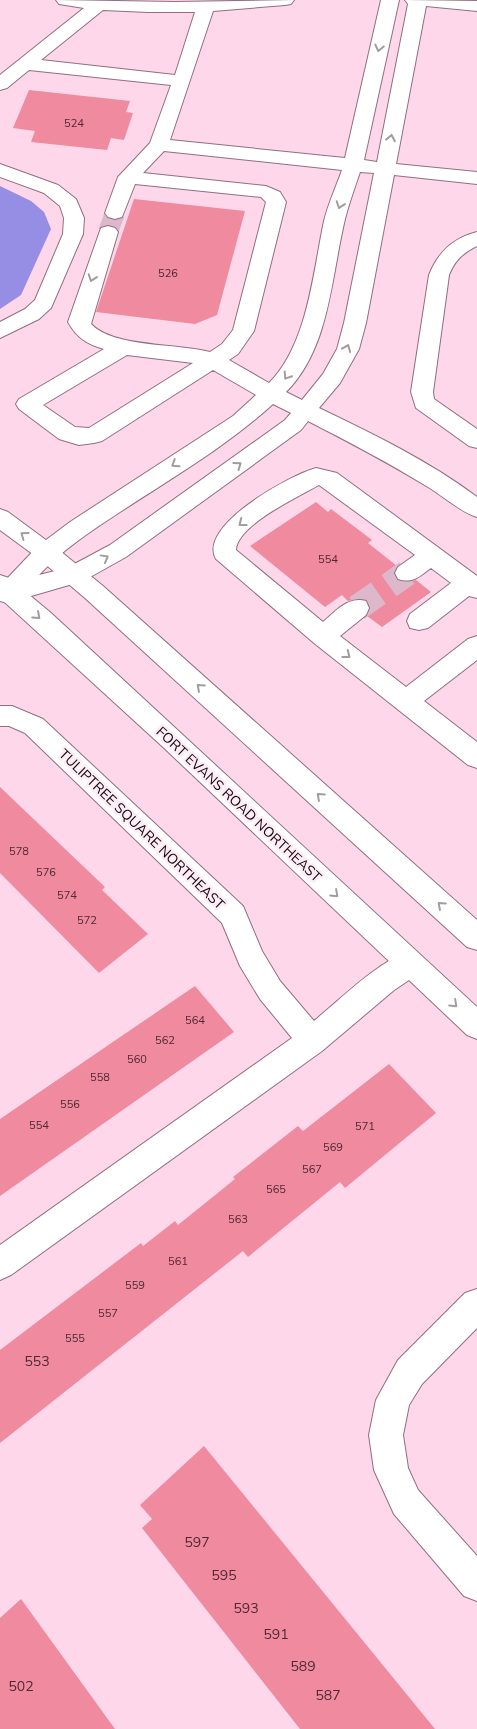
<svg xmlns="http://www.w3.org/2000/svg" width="477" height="1729" viewBox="0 0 477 1729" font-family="Mulish,sans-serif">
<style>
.water{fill:#968de4}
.building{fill:#f08a9f}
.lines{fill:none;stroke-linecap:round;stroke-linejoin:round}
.minor-tunnel-far1{stroke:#dcb8ca;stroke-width:20;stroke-dasharray:20 10;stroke-linecap:butt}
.minor-tunnel{stroke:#dcb8ca;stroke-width:26;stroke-dasharray:26 13;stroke-linecap:butt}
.minor-casing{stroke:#916e80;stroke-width:2}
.major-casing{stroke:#916e80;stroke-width:2}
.minor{fill:#fff;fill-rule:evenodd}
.major{fill:#fff;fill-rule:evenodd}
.oneway{stroke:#a19d9f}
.labels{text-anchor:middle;stroke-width:5;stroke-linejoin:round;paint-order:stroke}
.number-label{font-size:11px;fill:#4c2933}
.street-label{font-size:14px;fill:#15090f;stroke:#fdecf4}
.near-number-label{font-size:14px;fill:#4c2933}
</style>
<rect width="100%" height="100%" fill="#ffd7eb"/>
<path class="water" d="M0 186 31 201 44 212 51 229 21 295 0 309Z"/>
<path class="building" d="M29 90 130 101 126 112 133 113 124 140 111 138 107 150 31 142 35 131 13 128Z
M134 199 245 211 217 315 195 324 96 312Z
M316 502 328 512 331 509 372 540 368 543 397 566 393 574 398 581 408 582 416 580 431 592 382 627 367 616 371 607 366 599 359 598 348 601 342 595 325 607 250 546Z
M0 787 105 887 102 890 148 934 99 973 0 873Z
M195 986 234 1032 0 1196V1119Z
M389 1064 436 1113 345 1188 340 1182 248 1257 243 1251 0 1443V1350L141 1243 143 1246 175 1221 178 1225 235 1179 233 1177 298 1126 303 1131Z
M204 1446 435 1729H300L142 1528 152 1519 140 1505Z
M21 1599 115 1729H0V1618Z"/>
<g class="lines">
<path class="minor-tunnel-far1" d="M108 232 115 213"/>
<path class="minor-tunnel" d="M357 608 407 573"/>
<g class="minor-casing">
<path id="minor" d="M56 0 175 2 294 0 291 4 285 5 213 11 170 140 345 158 381 0H399L364 160 377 162 408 4 405 0 477 1V11L426 6 396 164 477 172V184L394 175 366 323 359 349 340 383 319 408C373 434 429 461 477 497V517C462 513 443 496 428 487 389 463 349 442 308 421L301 430 126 557 83 581 7 603 0 601V586L38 546 70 522 233 416 256 395 213 370 102 441 94 443 79 445 59 439 19 409 16 404 19 399 104 349C87 344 77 338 68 322L101 228 108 226 115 228 118 232 91 324C114 348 177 343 210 352L222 344 233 330 266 202 261 197 135 184 122 217 115 219 108 217 105 213 118 177 150 143 171 85 29 70 7 88 0 90V75L84 8 59 4ZM103 10 148 12H195L175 75 41 60ZM164 151 342 170C336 187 328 204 324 221 313 272 308 344 269 383L229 360 238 354 254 331 286 202 280 192 266 186 143 173ZM360 172 374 173 344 323 337 349 323 374 302 400 286 392C330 348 331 277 345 219 349 203 355 187 360 172ZM127 355 193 363 89 428 75 427 43 405ZM273 404 291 413 285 420 110 545 67 568 39 575C62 550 91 531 120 512 172 478 227 446 273 404Z
M0 164 58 185 76 199 84 218 83 234 51 308 39 319 0 338V322L25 309 35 300 63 234 64 218 60 206 44 193 0 177Z
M477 232V246C463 253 455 260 449 275L433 392 434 399 477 429V448L469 446 416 408 411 392 429 275C438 252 453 238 477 232Z
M316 468 337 473 477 576V598L469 596 428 628 419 630 410 628 407 621 410 614 451 583 431 568C420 576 413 584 398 579L395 573 398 567 415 555 319 485C298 497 237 525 236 550L323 622C336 611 348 596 366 601L369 608 366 615 340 636 406 687 468 639 477 636V660L424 701 477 742V768L468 765 314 643 216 559C197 526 290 475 316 468Z
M0 706H12L43 719 243 906 262 951 280 981 314 1021C342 998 375 964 409 951L419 955 423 964 419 973 393 991 322 1051 11 1275 0 1280V1245L292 1038 260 999 240 966 222 923 25 733 9 726H0Z
M477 1289V1328L422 1384 409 1405 403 1435 408 1468 418 1490 477 1556V1601L464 1596 394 1514 374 1470 369 1435 376 1400 398 1360 465 1293Z"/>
</g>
<g class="major-casing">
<path id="major" d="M0 509 8 512 54 546 103 586 477 920V950L467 947 85 598 38 558 0 530Z
M0 575 9 578 51 613 477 1007V1039L467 1035 163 747 0 598Z"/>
</g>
<use href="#minor" class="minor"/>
<use href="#major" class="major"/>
</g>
<defs><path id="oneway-chevron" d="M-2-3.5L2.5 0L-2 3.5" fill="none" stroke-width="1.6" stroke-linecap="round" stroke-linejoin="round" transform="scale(1.25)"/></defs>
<g class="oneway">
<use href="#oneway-chevron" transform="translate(379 48) rotate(103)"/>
<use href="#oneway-chevron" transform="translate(391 138) rotate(-79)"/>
<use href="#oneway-chevron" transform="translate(340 205) rotate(109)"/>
<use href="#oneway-chevron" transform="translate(92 278) rotate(109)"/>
<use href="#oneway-chevron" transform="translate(347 348) rotate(-68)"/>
<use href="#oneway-chevron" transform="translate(287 376) rotate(123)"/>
<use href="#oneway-chevron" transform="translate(175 464) rotate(147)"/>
<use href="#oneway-chevron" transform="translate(238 465) rotate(-36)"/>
<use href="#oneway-chevron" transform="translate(242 523) rotate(142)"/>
<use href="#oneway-chevron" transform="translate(24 535) rotate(-144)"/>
<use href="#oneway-chevron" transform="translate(105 558) rotate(-29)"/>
<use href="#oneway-chevron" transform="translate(37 616) rotate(42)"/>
<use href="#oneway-chevron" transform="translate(347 655) rotate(38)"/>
<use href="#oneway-chevron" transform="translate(200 687) rotate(-138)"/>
<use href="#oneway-chevron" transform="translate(320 796) rotate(-138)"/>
<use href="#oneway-chevron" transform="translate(335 894) rotate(43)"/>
<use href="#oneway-chevron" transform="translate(441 905) rotate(-138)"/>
<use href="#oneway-chevron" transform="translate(454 1004) rotate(43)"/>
</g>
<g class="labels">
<g class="number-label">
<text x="74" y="127">524</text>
<text x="168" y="277">526</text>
<text x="328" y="563">554</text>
<text x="19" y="855">578</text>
<text x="46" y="876">576</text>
<text x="67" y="899">574</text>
<text x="87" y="924">572</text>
<text x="195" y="1024">564</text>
<text x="165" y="1044">562</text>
<text x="137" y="1063">560</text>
<text x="100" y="1081">558</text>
<text x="70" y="1108">556</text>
<text x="39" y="1129">554</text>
<text x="365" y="1130">571</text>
<text x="333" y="1151">569</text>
<text x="312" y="1173">567</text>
<text x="276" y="1193">565</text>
<text x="238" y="1223">563</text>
<text x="178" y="1265">561</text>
<text x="135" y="1289">559</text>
<text x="108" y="1317">557</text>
<text x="75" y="1342">555</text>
</g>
<g class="street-label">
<text transform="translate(239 804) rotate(43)" y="5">FORT EVANS ROAD NORTHEAST</text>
<text transform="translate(142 829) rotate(44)" y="5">TULIPTREE SQUARE NORTHEAST</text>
</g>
<g class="near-number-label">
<text x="37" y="1366">553</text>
<text x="197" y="1547">597</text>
<text x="224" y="1580">595</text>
<text x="246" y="1613">593</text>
<text x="276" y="1639">591</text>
<text x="303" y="1671">589</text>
<text x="21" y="1691">502</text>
<text x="328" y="1700">587</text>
</g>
</g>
</svg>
